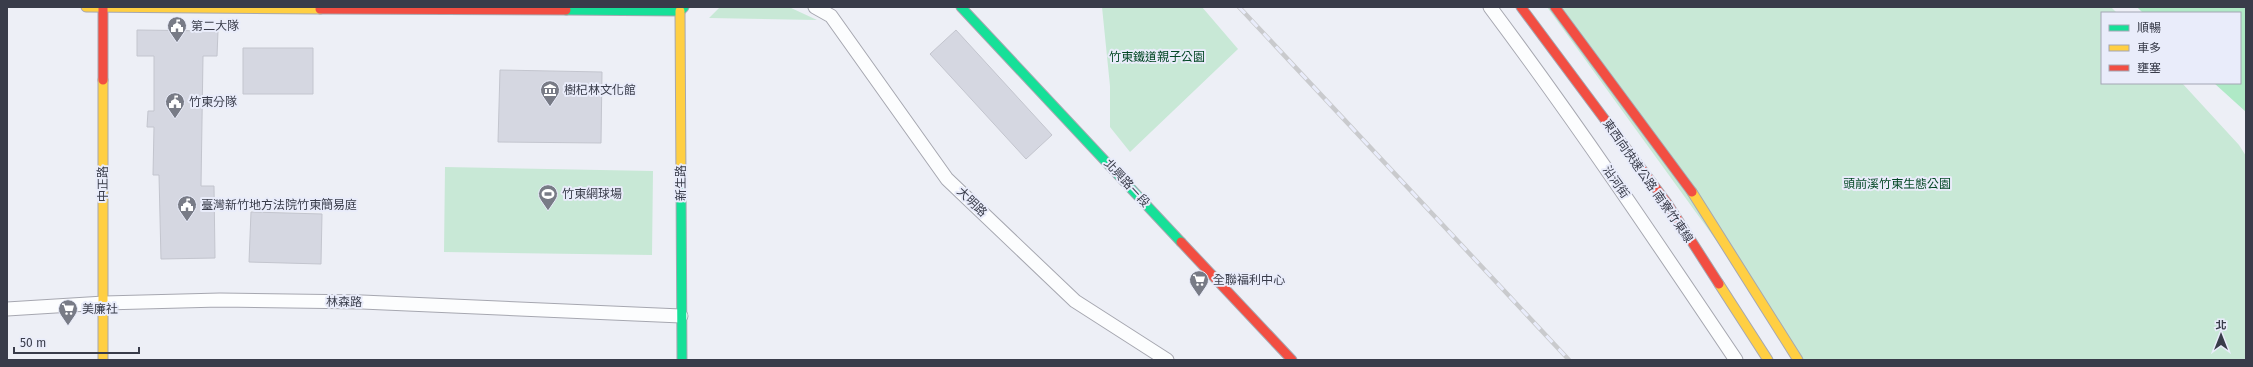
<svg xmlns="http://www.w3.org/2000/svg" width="2253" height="367" viewBox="0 0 2253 367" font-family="'Fira Sans','Noto Sans TC',sans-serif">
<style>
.green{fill:#c8e8d6}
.water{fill:#afe9c6}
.building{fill:#d5d7e1;stroke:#c3c5ce}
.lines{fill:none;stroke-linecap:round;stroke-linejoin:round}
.street-casing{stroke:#a6a7b0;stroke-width:15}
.fast-casing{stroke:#a6a7b0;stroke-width:11}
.slow-casing{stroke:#a6a7b0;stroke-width:11}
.jam-casing{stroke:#a6a7b0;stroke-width:11}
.street{stroke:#fcfdfe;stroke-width:13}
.fast{stroke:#16e098;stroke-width:9}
.slow{stroke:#ffcf43;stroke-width:9}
.jam{stroke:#f24e42;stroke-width:9}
.rail-casing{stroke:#c9cacd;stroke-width:4.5}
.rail{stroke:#e9ecfa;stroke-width:3;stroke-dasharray:9;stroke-linecap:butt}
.labels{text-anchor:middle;stroke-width:4;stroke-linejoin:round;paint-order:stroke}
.poi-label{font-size:12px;fill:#393c4a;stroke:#e9ecfa;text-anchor:start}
.park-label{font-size:12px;fill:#034725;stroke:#e9ecfa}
.street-label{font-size:12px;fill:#393c4a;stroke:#e9ecfa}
</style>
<rect width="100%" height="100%" fill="#edeff6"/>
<path class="green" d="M720 7H789L817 20 709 18Z
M1102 7H1202L1238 49 1130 152 1110 127V86Z
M1547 7H2111L2117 13H2102V83H2182L2239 145 2246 156V360H1803Z
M445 167 653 171 652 255 444 252Z"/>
<path class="water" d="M2137 7H2246V112L2214 83H2240V13H2143Z"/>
<path class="building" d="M137 30 218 31 217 56H203L201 186H214L215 258 161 259 159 175H153L154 127H147L148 111H154V56H137Z
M956 30 1052 135 1026 159 930 54Z
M243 48H313V94H243Z
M500 70 602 72 601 143 498 142Z
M251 212 322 214 321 264 249 262Z"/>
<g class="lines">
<g class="street-casing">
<path id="street" d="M815 7 831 16 947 179 1075 301 1167 360
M1490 7C1576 122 1656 241 1736 360
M7 309 104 303 220 300 362 302 681 316"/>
</g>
<g class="fast-casing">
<path id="fast" d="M961 7 1181 242
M566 10 680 11 684 7
M681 181 682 360"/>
</g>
<g class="slow-casing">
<path id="slow" d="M86 7 320 9
M680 11 681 181
M103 80V360
M1692 192 1798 360
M1719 284 1768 360"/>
</g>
<g class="jam-casing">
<path id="jam" d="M103 7V80
M1521 7 1667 203 1719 284
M1555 7 1692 192
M320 9 566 10
M1181 242 1292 360"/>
</g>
<use href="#street" class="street"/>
<use href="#fast" class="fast"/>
<use href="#slow" class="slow"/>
<use href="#jam" class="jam"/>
<g class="rail-casing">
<path id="rail" d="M1239 7 1569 360"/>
</g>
<use href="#rail" class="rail"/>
</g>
<defs>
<g id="civic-pin" transform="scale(1)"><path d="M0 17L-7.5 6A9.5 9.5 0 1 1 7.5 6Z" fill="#787b86" stroke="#e9ecfa"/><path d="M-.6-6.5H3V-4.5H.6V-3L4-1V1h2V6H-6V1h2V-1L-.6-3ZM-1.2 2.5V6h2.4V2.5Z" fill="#fff"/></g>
<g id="museum-pin" transform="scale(1)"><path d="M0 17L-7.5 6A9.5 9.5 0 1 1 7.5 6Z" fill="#787b86" stroke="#e9ecfa"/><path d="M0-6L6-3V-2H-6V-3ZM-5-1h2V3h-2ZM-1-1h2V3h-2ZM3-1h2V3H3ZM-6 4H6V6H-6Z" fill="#fff"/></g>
<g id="stadium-pin" transform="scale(1)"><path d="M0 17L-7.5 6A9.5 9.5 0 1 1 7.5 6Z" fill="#787b86" stroke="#e9ecfa"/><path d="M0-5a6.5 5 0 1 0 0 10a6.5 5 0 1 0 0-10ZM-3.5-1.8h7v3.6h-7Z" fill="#fff"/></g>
<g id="supermarket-pin" transform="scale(1)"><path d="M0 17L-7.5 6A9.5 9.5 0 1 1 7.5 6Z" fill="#787b86" stroke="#e9ecfa"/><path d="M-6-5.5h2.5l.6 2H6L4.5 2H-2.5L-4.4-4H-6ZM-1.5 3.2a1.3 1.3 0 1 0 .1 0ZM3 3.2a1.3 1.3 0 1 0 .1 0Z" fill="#fff"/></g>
</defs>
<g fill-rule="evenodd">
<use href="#civic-pin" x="177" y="26"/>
<use href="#museum-pin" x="550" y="90"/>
<use href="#civic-pin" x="175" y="102"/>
<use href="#stadium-pin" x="548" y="194"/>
<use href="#civic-pin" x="187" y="205"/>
<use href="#supermarket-pin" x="1199" y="280"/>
<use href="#supermarket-pin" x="68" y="309"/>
</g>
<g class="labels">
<g class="poi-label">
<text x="191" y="30">第二大隊</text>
<text x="564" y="94">樹杞林文化館</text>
<text x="189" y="106">竹東分隊</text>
<text x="562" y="198">竹東網球場</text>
<text x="201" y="209">臺灣新竹地方法院竹東簡易庭</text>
<text x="1213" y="284">全聯福利中心</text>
<text x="82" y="313">美廉社</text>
</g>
<g class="park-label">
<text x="1157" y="61">竹東鐵道親子公園</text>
<text x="1897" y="188">頭前溪竹東生態公園</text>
</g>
<g class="street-label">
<text transform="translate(1648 181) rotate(55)" y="4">東西向快速公路 南寮竹東線</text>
<text transform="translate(1616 182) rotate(55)" y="4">沿河街</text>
<text transform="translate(681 183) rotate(-90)" y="4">新生路</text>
<text transform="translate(1127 183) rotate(47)" y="4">北興路ㄧ段</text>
<text transform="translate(103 184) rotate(-90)" y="4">中正路</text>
<text transform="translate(972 202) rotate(44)" y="4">大明路</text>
<text transform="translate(344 302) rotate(1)" y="4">林森路</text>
</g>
</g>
<rect width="2253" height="367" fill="none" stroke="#393c4a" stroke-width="16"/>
<rect x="2101" y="12" width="140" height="72" fill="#e9ecfa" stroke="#a3a6b4"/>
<rect x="2109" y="25" width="20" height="6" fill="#16e098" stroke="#a3a6b4"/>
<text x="2137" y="32" font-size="12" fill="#393c4a">順暢</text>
<rect x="2109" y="45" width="20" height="6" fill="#ffcf43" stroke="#a3a6b4"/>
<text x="2137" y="52" font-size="12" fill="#393c4a">車多</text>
<rect x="2109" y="65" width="20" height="6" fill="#f24e42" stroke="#a3a6b4"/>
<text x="2137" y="72" font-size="12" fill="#393c4a">壅塞</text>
<g transform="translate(2221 335)" stroke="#e9ecfa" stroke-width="3" paint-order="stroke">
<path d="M0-3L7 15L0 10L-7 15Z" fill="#393c4a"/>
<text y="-6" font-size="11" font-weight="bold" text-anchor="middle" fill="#393c4a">北</text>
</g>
<path d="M14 347v6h125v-6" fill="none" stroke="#393c4a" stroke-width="2"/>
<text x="20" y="347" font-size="12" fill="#393c4a" stroke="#e9ecfa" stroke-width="3" paint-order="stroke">50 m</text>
</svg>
